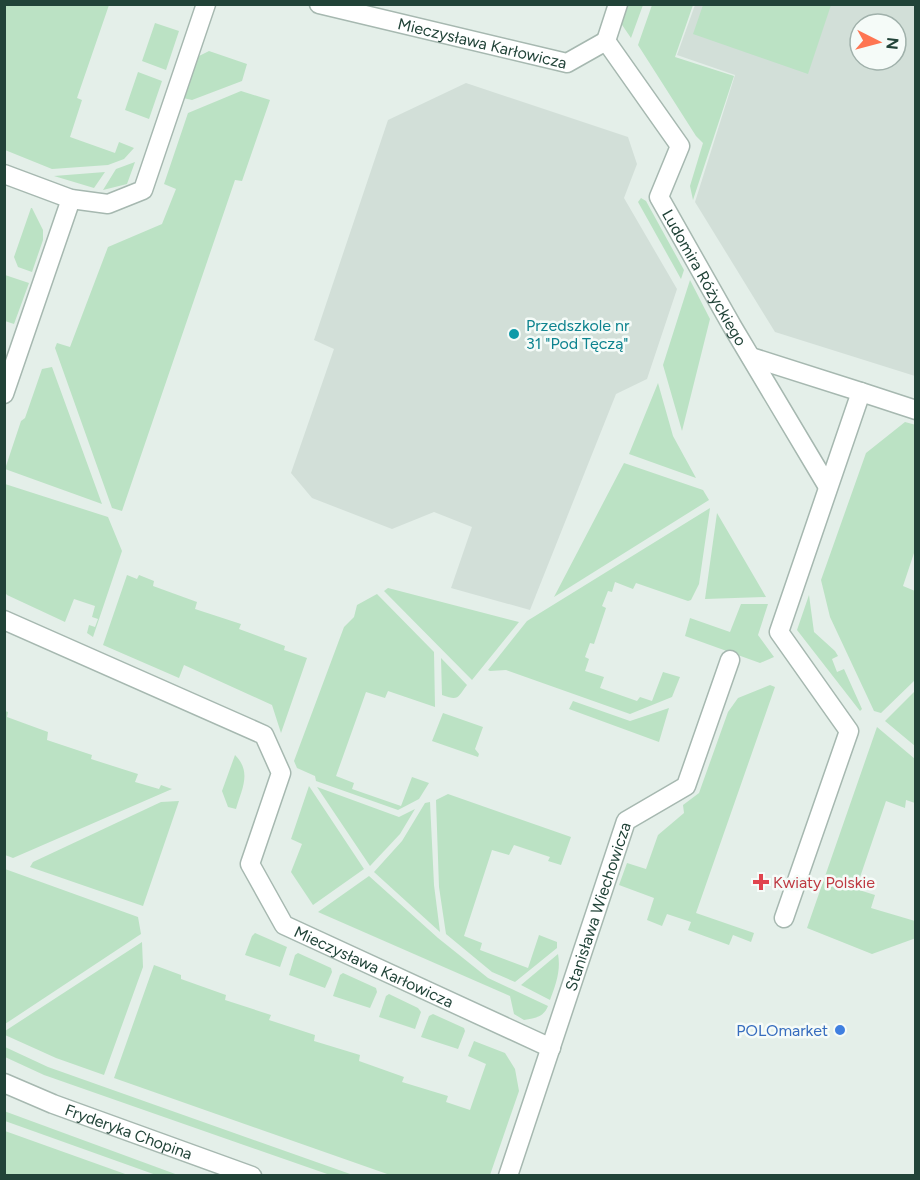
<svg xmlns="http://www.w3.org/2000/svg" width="920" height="1180" viewBox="0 0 920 1180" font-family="Figtree,sans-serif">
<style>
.built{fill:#d2dfd8;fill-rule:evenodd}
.green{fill:#bbe2c4}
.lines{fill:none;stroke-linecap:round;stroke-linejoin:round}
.minor-casing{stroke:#a6b8b0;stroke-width:21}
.minor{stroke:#fff;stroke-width:18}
.culture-dot{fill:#0f9aa8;stroke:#f5fbf8;stroke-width:2}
.health-dot{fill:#e0444e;stroke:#f5fbf8;stroke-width:2}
.shop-dot{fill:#3f7fe0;stroke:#f5fbf8;stroke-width:2}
.labels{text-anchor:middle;stroke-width:5;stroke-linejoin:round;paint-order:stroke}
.street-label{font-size:16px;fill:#214338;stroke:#f5fbf8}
.culture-label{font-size:16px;fill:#0d838f;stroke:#f5fbf8;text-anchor:start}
.health-label{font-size:16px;fill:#be3a42;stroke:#f5fbf8;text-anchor:start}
.shop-label{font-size:16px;fill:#366cbe;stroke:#f5fbf8;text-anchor:end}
</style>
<rect width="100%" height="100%" fill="#e4efe9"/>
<path class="built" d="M695 5H915V376L775 332 695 202 735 75 677 55ZM860 24H896V60H860Z
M466 83 628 137 637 164 624 198 677 289 647 379 616 394 530 610 451 588 472 527 434 512 392 529 312 498 291 473 334 349 314 340 388 120Z"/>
<path class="green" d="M5 4 109 5 77 98 82 100 70 137 115 153 119 142 134 148 124 159 108 165 52 169 5 150Z
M632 5H643L631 38 618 19 623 7Z
M652 5H693L675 57 734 76 693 200 690 186 703 143 696 136 638 45Z
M703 5V4L831 5 808 74 693 34Z
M155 23 179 31 166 70 142 61Z
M209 51 247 64 242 81 192 100 183 98 197 57Z
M138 72 162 81 149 119 125 110Z
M241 91 270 100 242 181 235 180 122 511 112 508 55 348 57 343 70 347 108 247 162 224 176 189 164 184 188 113Z
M135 162 127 184 103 190 116 169Z
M105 172 94 188 54 176Z
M641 198 646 201 684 270 681 279 638 202Z
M31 208H32L43 230V240L32 272 18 267 14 257Z
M5 275 29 283 14 324 5 321Z
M690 280 710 319 682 431 663 365Z
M52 367 102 504 5 469 21 421 25 418 42 369Z
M658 383 673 436 696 478 629 454Z
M905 422 916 425 915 550 903 586 915 591V680L881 713 874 711 830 617 821 580 866 453Z
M624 463 703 490 709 500 554 597Z
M5 484 108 517 122 551 93 637 87 633 89 625 95 627 98 619 92 617 95 606 74 599 65 622 7 595 4 591Z
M710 508 699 584 691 600 688 601 636 583 633 589 615 582 612 592 608 591 602 606 606 608 594 644 590 643 585 657 589 659 585 671 604 677 600 688 637 701 640 697 652 701 663 672 680 677 672 697 630 714 506 670 490 671 488 670 527 621Z
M717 513 766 597 705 599Z
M127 575 137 579 139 575 154 581 153 586 197 602 195 609 241 624 239 629 285 646 284 650 307 658 281 733 272 705 184 665 179 678 103 645Z
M388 588 519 622 472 680 384 591Z
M377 594 434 652 435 707 388 691 385 698 366 692 336 776 354 783 352 789 401 806 412 777 429 783 419 799 398 810 316 781 315 776 297 768 294 761 344 627 354 617 357 605Z
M809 595 814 632 835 651 838 656 832 659 837 672 844 669 862 709 860 711 797 630Z
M741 604H768L758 635 774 657 760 663 685 636 690 618 730 632Z
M441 658 467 685C457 698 459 701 442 695Z
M770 685 775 687 696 913 754 933 751 942 733 935 729 945 688 930 691 922 667 914 662 926 647 920 654 898 619 885 627 863 646 869 658 835 684 813 683 805 699 793 728 712 738 698Z
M915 691V746L885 721Z
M573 701 630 721 669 708 659 742 569 709Z
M5 711 8 712 7 717 48 732 47 740 92 755 91 759 138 774 135 782 159 789 161 785 172 789 13 858 5 855Z
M443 713 483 727 475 749 479 754 478 757 432 741Z
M877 727 915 759V803L906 800 905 808 886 801 856 889 875 895 871 908 915 921 916 938 872 954 807 928Z
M235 755C252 772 242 788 236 809L228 807 222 791Z
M309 786 364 869 313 905 291 872 302 844 291 839Z
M317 787 399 817 415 809 400 834 370 866Z
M448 794 571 837 561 865 548 861 550 857 514 845 509 855 492 850 464 936 482 943 480 950 528 968 539 935 557 942V948L515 982 492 972 446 934 439 887 436 800Z
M179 801 143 906 30 867 33 862 161 802Z
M430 802 434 885 440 932 374 872 402 841 425 803Z
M5 869 138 917 141 934 5 1024Z
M369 876 438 938 488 978 548 1006C544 1017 535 1018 524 1020L514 1014 510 996 318 912Z
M255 933 287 947 280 967 245 955 252 936Z
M142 942 143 967 104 1075 56 1058 5 1035V1031Z
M298 953 331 968 332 972 325 988 289 975 295 955Z
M558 954C561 970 556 984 550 1000L521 985Z
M154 965 181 975V979L226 995 225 1000 271 1015 269 1020 315 1035 314 1041 360 1055 359 1061 404 1077 402 1082 448 1096 446 1102 470 1110 486 1064 468 1056 474 1041 505 1053 515 1069 519 1091 490 1175H390L114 1078Z
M343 973 376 988 377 992 370 1008 333 996 340 975Z
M389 994 418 1008 421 1012 415 1029 379 1017 386 996Z
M433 1014 464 1028 465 1031 458 1049 421 1037 429 1016Z
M5 1047 48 1067 353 1175H330L44 1075 5 1057Z
M4 1111 178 1175H156L5 1121Z
M4 1131H5L128 1175H5Z"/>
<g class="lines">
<g class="minor-casing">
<g id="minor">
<path id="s1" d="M319 4 567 63 606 41"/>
<path id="s2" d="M606 41 680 146 659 197 732 326 828 487"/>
<path d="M606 41 618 4"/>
<path d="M4 174 71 199 108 204 143 190 206 4"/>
<path d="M751 357 861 392"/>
<path d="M4 394 71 199"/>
<path id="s3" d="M4 620 264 735 281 773 250 864 284 925 551 1048"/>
<path d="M784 918 849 731 779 632 861 392 916 410"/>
<path id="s4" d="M4 1083 53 1104 252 1176"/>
<path id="s5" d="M508 1176 626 821 686 786 730 660"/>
</g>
</g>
<use href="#minor" class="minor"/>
</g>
<circle class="culture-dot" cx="514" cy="334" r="6"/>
<path class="health-dot" d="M758 873h6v6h6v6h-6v6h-6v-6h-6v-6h6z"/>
<circle class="shop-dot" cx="840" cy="1030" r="6"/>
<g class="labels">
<g class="street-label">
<text dy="6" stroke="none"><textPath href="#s1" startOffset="168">Mieczysława Karłowicza</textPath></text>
<text dy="6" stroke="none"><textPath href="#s2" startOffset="276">Ludomira Różyckiego</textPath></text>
<text dy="6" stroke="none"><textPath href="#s5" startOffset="284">Stanisława Wiechowicza</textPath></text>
<text dy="6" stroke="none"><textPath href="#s3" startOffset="591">Mieczysława Karłowicza</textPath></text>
<text dy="6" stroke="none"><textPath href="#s4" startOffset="134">Fryderyka Chopina</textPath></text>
</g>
<g class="culture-label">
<text x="526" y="331">Przedszkole nr<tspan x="526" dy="18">31 "Pod Tęczą"</tspan></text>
</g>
<g class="health-label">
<text x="773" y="888">Kwiaty Polskie</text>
</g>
<g class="shop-label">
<text x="828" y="1036">POLOmarket</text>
</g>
</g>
<rect width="920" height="1180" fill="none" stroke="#214338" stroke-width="12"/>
<g transform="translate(878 42) rotate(96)"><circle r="28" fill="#f5fbf8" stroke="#a0b1ab" stroke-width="1.5"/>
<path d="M0-4.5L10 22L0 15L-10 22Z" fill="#fe7552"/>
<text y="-9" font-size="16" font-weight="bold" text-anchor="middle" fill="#214338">N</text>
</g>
</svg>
